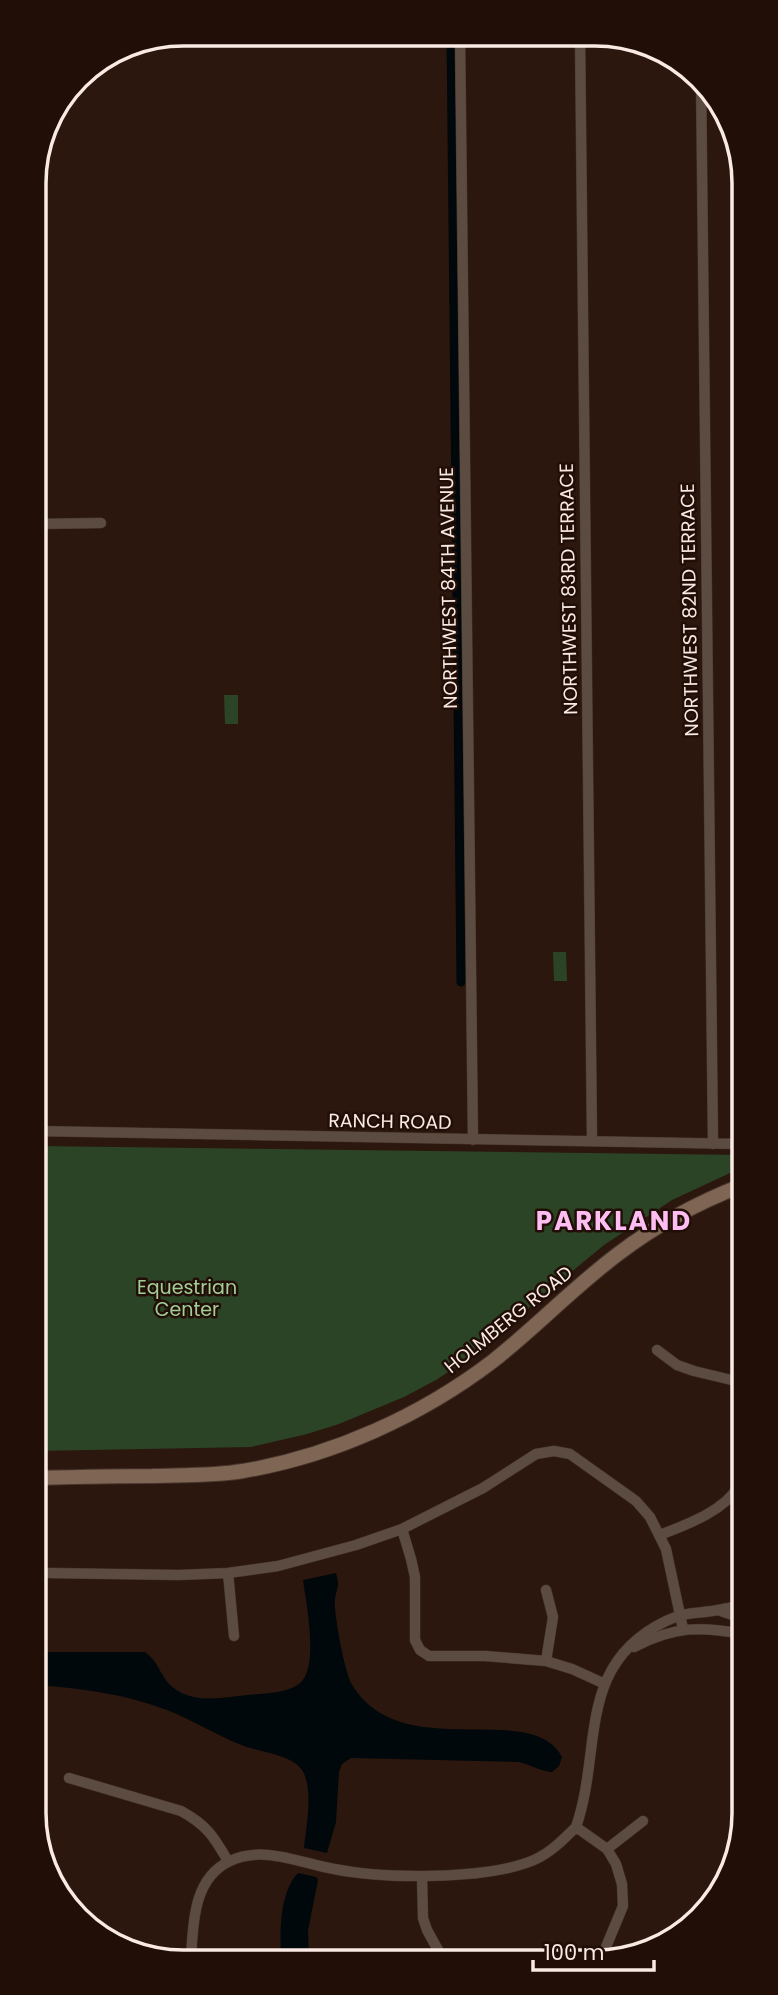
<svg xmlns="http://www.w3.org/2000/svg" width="778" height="1995" viewBox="0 0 778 1995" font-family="Poppins,sans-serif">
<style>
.green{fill:#2c4426}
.water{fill:#00080b}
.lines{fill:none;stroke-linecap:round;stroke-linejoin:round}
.canal{stroke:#00080b;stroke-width:9}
.street-casing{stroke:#48352c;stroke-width:11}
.secondary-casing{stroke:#48352c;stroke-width:16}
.street{stroke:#5b4b40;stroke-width:10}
.secondary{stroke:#7f6554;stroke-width:14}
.labels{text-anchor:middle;stroke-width:5;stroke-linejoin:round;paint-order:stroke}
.street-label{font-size:19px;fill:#f9eae4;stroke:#210e06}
.park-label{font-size:19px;fill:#a2ce95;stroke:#210e06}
.district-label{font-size:26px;font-weight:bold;letter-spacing:2px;fill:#febef3;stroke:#210e06}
.rim{fill:none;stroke:#f9eae4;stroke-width:3.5}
</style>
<rect width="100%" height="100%" fill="#2b170e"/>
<path class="green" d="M224 695H238V724H225Z
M553 952H566L567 981H554Z
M35 1146 743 1155V1167L672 1200 604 1245 541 1297 477 1353 436 1380 404 1397 339 1424 307 1434 251 1447 36 1451Z"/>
<path class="water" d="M336 1573C340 1588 337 1586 335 1599 333 1611 345 1672 351 1683 399 1767 531 1698 562 1757L559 1766 552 1772C540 1771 531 1765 519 1762L351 1758 342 1764 339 1772 336 1822 327 1853 304 1848C306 1827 314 1789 302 1770 292 1755 260 1752 244 1746 217 1736 193 1720 167 1710 125 1694 80 1688 36 1685V1652H145C163 1665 159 1683 184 1694 202 1702 229 1697 247 1695 264 1693 285 1694 299 1684 320 1668 306 1602 303 1580Z
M298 1873 316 1877 318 1880 308 1931 309 1959H281C280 1933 279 1893 298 1873Z"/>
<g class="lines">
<path class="canal" d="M451 35 461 982"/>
<g class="street-casing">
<path id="street" d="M460 35 473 1140
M580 36 592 1141
M701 77 713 1144
M34 524 101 523
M35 1131 743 1144
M657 1350 677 1365 694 1371 744 1383
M402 1529 411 1559 415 1577V1640L420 1650 429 1656H485L546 1661 572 1669 605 1684
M660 1535C685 1525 723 1512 738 1487 741 1482 742 1476 744 1471
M49 1573 179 1575 228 1573 278 1566 356 1545 402 1529 483 1488 536 1454 554 1451 570 1454 636 1501 650 1517 666 1549 683 1629
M228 1573 234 1636
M546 1590 553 1617 546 1661
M718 1610 744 1619
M634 1647C675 1626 700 1626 744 1634
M69 1778 181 1811C207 1825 214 1837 228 1861
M607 1849 643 1821
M422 1876 423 1918 427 1930 438 1950
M191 1959C193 1924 193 1878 230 1861 263 1845 300 1863 334 1869 384 1879 487 1880 534 1860 550 1853 563 1840 576 1827
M601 1959 623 1906 622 1884 616 1864 607 1849 576 1827C603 1749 575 1665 666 1621 686 1611 697 1614 718 1610 728 1608 734 1606 744 1608"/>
</g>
<g class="secondary-casing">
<path id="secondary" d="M36 1478C75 1477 114 1476 152 1476 182 1475 213 1476 243 1471 332 1456 421 1416 493 1361 536 1327 574 1287 618 1254 656 1225 699 1202 743 1185"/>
</g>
<use href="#street" class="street"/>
<use href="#secondary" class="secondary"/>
</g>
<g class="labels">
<g class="street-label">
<text transform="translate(448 588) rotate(-91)" y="7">NORTHWEST 84TH AVENUE</text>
<text transform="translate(568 589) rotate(-91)" y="7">NORTHWEST 83RD TERRACE</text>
<text transform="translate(689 610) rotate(-91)" y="7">NORTHWEST 82ND TERRACE</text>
<text transform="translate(390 1121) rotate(1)" y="7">RANCH ROAD</text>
<text transform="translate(508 1319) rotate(-39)" y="7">HOLMBERG ROAD</text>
</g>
<g class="park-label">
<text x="187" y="1294">Equestrian<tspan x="187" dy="22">Center</tspan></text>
</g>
<g class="district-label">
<text x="614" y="1230">PARKLAND</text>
</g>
</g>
<path d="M0 0H778V1995H0ZM183 46H595A137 137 0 0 1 732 183V1813A137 137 0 0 1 595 1950H183A137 137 0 0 1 46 1813V183A137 137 0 0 1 183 46Z" fill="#210e06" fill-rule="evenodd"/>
<path class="rim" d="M183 46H595A137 137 0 0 1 732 183V1813A137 137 0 0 1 595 1950H183A137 137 0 0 1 46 1813V183A137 137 0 0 1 183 46Z"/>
<path d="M533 1960v10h121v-10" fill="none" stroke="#f9eae4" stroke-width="3.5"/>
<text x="544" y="1960" font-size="21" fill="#f9eae4" stroke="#210e06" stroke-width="5" paint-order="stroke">100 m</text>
</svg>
